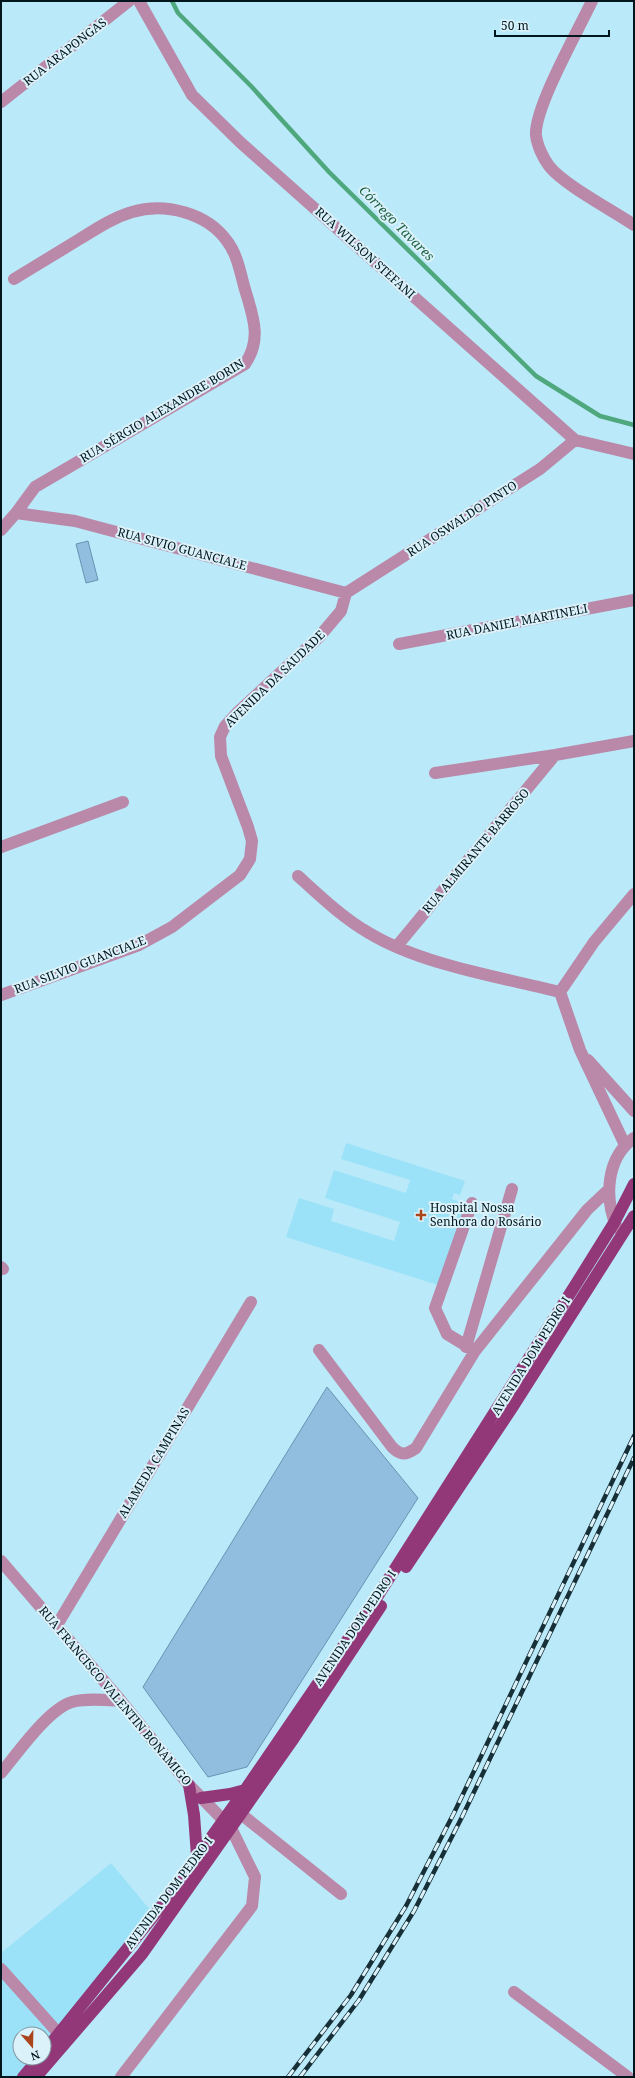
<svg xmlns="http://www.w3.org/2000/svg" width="635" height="2078" viewBox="0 0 635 2078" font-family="'Noto Serif',serif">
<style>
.built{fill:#9be2f8}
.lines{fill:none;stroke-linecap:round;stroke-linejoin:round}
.stream{stroke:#4fa87d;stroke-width:4.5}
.building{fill:#91bdde;stroke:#6894b3}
.minor{stroke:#ba88a8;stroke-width:12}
.major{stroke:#923878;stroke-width:12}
.rail-casing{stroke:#172f37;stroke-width:4.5}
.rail{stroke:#dbf2fa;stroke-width:3;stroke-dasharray:9;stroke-linecap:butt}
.poi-dot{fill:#ab451c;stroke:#dbf2fa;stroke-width:1.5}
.labels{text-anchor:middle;stroke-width:4;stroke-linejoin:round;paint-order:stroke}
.street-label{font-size:12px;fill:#00151c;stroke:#dbf2fa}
.poi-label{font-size:12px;fill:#00151c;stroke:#dbf2fa;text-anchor:start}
.water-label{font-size:13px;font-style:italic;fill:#1c5e40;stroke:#dbf2fa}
</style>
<rect width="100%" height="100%" fill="#bae9f9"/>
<path class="built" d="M346 1143 465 1181 460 1195 454 1193 452 1199 467 1205 441 1286 286 1237 299 1198 334 1209 331 1221 394 1241 400 1222 325 1198 334 1170 406 1193 410 1180 341 1159Z
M111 1863 151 1911 44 2045V2034H20V2058H33L16 2077H1V1953Z"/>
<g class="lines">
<path class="stream" d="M172 1 178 13 251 86 329 172 536 376 600 416 634 425"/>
</g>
<path class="building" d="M88 541 98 580 86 583 76 544Z
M327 1387 418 1498 247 1767 208 1777 143 1687Z"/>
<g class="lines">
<path class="minor" d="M139 1 192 95 241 143 575 440 634 454
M592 1C579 29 534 108 536 135 537 145 543 158 549 166 564 185 612 210 634 225
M1 102 129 1
M16 513 75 521 346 593
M1 530 16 513 35 487 245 364C263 338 252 314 244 286 240 271 237 254 227 241 207 213 165 202 132 212 112 218 96 229 78 240 57 253 35 266 14 279
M346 593 540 469 575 440
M399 644 634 600
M435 773 555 755 634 741
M1 847 123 802
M298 876C320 896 343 918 369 933 422 965 500 977 560 992
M397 946 555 755
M560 992 580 1050 625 1145
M560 992 594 942 634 894
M1 995 139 945 172 927 240 875 250 859 252 841 248 827 221 756 220 737 225 726 237 713 319 637 341 611 346 593
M588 1060 634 1111
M472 1203 435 1308 447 1334 475 1351 587 1210 608 1190
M617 1228C604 1198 606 1158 634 1138
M1 1267 3 1269
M466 1347 512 1189
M319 1350 392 1447C401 1456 406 1455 416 1448L475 1351
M1 1561 121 1701 189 1785 231 1828 255 1877 252 1906 121 2077
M57 1625 251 1302
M1 1773C17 1754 48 1709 72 1702 87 1698 105 1700 121 1701
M241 1814 341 1894
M1 1969 59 2034
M514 1992 628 2077"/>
<path class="major" d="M406 1567 512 1408 634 1216
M189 1785 194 1815 197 1856
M201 1798 230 1794 245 1790
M44 2052 168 1898 245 1790 379 1594 576 1284 614 1223 634 1184
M23 2077 39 2058
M36 2077 142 1954 294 1738 381 1606"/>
<g class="rail-casing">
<path id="rail" d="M288 2077 351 1995 406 1906 454 1813 634 1436
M300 2077 359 2000 414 1911 462 1817 634 1458"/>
</g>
<use href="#rail" class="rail"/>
</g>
<path class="poi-dot" d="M419 1209h4v4h4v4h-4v4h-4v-4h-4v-4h4z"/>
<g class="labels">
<g class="street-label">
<text transform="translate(65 52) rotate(-38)" y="4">RUA ARAPONGAS</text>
<text transform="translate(365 253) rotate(42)" y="4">RUA WILSON STEFANI</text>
<text transform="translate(162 411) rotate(-31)" y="4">RUA SÉRGIO ALEXANDRE BORIN</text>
<text transform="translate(462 519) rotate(-33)" y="4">RUA OSWALDO PINTO</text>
<text transform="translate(182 549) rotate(15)" y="4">RUA SIVIO GUANCIALE</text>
<text transform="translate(517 622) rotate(-11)" y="4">RUA DANIEL MARTINELI</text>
<text transform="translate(275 679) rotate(-44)" y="4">AVENIDA DA SAUDADE</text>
<text transform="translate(476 851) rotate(-50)" y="4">RUA ALMIRANTE BARROSO</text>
<text transform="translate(80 965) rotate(-21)" y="4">RUA SILVIO GUANCIALE</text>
<text transform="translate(531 1356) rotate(-58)" y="4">AVENIDA DOM PEDRO I</text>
<text transform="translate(154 1463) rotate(-59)" y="4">ALAMEDA CAMPINAS</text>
<text transform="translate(355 1628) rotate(-56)" y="4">AVENIDA DOM PEDRO I</text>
<text transform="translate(115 1696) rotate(50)" y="4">RUA FRANCISCO VALENTIN BONAMIGO</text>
<text transform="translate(169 1893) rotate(-53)" y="4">AVENIDA DOM PEDRO I</text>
</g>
<g class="poi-label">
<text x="430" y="1212">Hospital Nossa<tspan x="430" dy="14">Senhora do Rosário</tspan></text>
</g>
<g class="water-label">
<text transform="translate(397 223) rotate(45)" y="5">Córrego Tavares</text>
</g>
</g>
<rect width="635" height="2078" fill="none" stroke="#00151c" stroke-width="4"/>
<g transform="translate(32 2046) rotate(160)"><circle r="19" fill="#dbf2fa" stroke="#839aa1"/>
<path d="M0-3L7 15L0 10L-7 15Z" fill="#ab451c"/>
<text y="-6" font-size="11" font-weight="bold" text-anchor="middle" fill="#00151c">N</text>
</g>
<path d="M495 30v6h114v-6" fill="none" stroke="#00151c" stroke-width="2"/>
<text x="501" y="30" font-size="12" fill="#00151c" stroke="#dbf2fa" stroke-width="3" paint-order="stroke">50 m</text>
</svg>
